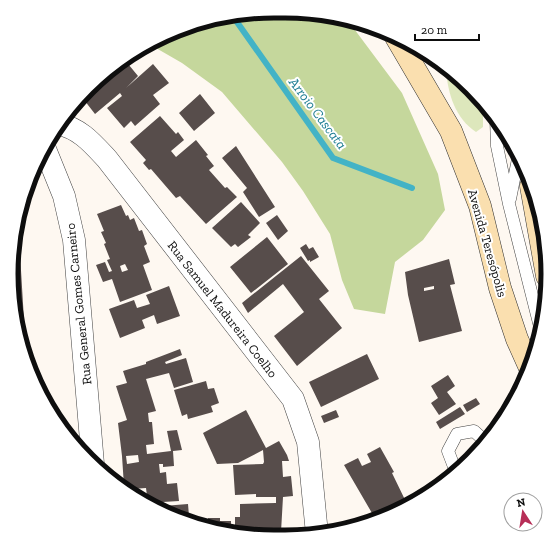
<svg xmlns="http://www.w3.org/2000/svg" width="559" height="548" viewBox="0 0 559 548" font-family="'Zilla Slab',serif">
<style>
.green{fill:#dde7bc}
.forest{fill:#c5d79c}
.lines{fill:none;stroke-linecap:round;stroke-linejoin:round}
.stream{stroke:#43b3c6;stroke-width:6}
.building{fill:#574d4b;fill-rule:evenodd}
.lane-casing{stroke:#414141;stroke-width:13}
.street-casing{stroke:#414141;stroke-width:23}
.secondary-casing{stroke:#303030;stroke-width:23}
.lane{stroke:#fff;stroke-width:12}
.street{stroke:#fff;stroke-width:22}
.secondary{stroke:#fadfaf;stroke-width:22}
.labels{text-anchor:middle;stroke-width:4;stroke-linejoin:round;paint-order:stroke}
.street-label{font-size:13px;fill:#0e0e0e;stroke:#fff}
.water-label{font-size:14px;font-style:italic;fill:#1d7d93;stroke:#fff}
.rim{fill:none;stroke:#0e0e0e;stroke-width:5}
</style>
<rect width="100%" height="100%" fill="#fef8f1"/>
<path class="green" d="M446 70 459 76 483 102V127L476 132C455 118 448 94 446 70Z"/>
<path class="forest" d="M274 11 349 22 402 93 438 174 445 210 423 240 395 262 385 314 354 309 342 280 330 234 303 191 282 162 222 92 182 63 149 44 173 31 222 16Z"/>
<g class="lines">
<path class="stream" d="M232 15 333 158 412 188"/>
</g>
<path class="building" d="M124 59 138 76 126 88 153 64 169 83 153 95 160 104 135 126 131 121 124 128 107 108 122 96 120 93 95 114 81 96 88 88Z
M200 94 215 113 194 131 179 113Z
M160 116 176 134 178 132 184 140 171 151 176 157 196 140 208 155 206 156 214 166 209 170 225 188 227 187 237 197 206 224 180 196 176 198 151 169 149 170 143 163 146 160 130 142Z
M236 146 275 207 259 217 243 192 247 188 222 158Z
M241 202 260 223 248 235 251 237 238 247 235 244 231 247 212 228Z
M121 205 126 216 128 215 130 220 134 218 139 231 142 230 147 244 144 246 150 262 143 265 152 290 120 302 112 279 103 282 96 265 105 262 109 272 112 271 107 260 110 259 104 244 106 243 101 232 104 231 97 214ZM125 264 128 270 122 272 120 266Z
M277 215 288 231 278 240 266 223Z
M18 221 26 353H24L20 342 12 291 13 239Z
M267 237 288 264 251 293 230 267Z
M306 244 309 249 313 247 319 257 310 262V260L308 261 300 248Z
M301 256 329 291 319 299 342 328 297 366 274 336 304 312 283 284 248 313 242 303Z
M449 259 455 284 450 285 462 331 419 342 408 295 405 272ZM434 286V289L424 291V288Z
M169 286 180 316 157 324 154 315 142 320 145 328 120 338 109 309 134 300 137 308 150 304 146 295Z
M180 349 182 355 165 362 166 364 186 358 193 382 174 388 169 373 146 379 156 411 148 413 149 422H152L154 444 146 445 147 454 171 451 167 431 177 430 182 450 173 451 174 466 163 467V464H159L160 473 166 472 167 484 177 483 179 501 163 502V506L188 504 189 516 176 517 148 504 146 488 132 489V495L121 487 124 486 122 456 118 423 127 420 116 386 127 383 123 371 146 364V362ZM138 455 139 462 127 464 126 456Z
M367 354 379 379 321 407 309 382Z
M448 375 455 386 447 392 456 404 439 415 431 403 438 398 431 386Z
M206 381 208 389 214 388 219 403 211 406 213 412 188 419 187 414 182 416 174 390Z
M476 398 480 404 467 412 463 405Z
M460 407 465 414 440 429 436 422Z
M246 410 266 448 279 441 287 455 289 461H282L283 477 291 476 293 496 283 497 281 532H296V536H279V532L247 533 246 528 235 529V517H240V504L276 503V497H256V494L235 495 233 465 263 464 264 462 263 450 238 463 217 464 203 433Z
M336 410 339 417 324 423 321 416Z
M380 447 394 472 392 473 408 506 376 520 344 465 358 458 362 466 371 462 367 454Z
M208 518H220V521H231V533L209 528Z"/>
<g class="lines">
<g class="lane-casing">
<path id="lane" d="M496 118 497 146 509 204 541 331
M510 199 519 154
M456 472 448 451 457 434 474 431 486 442"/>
</g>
<g class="street-casing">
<path id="street" d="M58 124C80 128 93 144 107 159L293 399 308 442 317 534
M45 149 64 196 74 240 93 464"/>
</g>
<g class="secondary-casing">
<path id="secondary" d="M396 37 451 131 480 206 500 288 517 339 530 368
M531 186 547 276"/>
</g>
<use href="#lane" class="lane"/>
<use href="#street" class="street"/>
<use href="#secondary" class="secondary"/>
</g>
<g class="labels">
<g class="street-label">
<text transform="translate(488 243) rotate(74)" y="5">Avenida Teresópolis</text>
<text transform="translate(78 304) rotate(-96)" y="5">Rua General Gomes Carneiro</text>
<text transform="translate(223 309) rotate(52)" y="5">Rua Samuel Madureira Coelho</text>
</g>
<g class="water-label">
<text transform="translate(318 113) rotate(53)" y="5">Arroio Cascata</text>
</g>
</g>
<path d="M0 0H559V548H0ZM274 18H285A256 256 0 0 1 541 274V274A256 256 0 0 1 285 530H274A256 256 0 0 1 18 274V274A256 256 0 0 1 274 18Z" fill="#fff" fill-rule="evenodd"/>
<path class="rim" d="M274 18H285A256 256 0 0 1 541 274V274A256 256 0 0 1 285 530H274A256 256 0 0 1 18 274V274A256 256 0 0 1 274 18Z"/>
<g transform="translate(523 512) rotate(348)"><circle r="19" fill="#ffffff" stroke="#9f9f9f"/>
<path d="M0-3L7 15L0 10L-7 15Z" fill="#b72e57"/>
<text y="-6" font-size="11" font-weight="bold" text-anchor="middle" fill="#0e0e0e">N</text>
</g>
<path d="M415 34v6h64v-6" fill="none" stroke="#0e0e0e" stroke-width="2"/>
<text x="421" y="34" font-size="12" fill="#0e0e0e" stroke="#ffffff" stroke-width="3" paint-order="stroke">20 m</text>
</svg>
